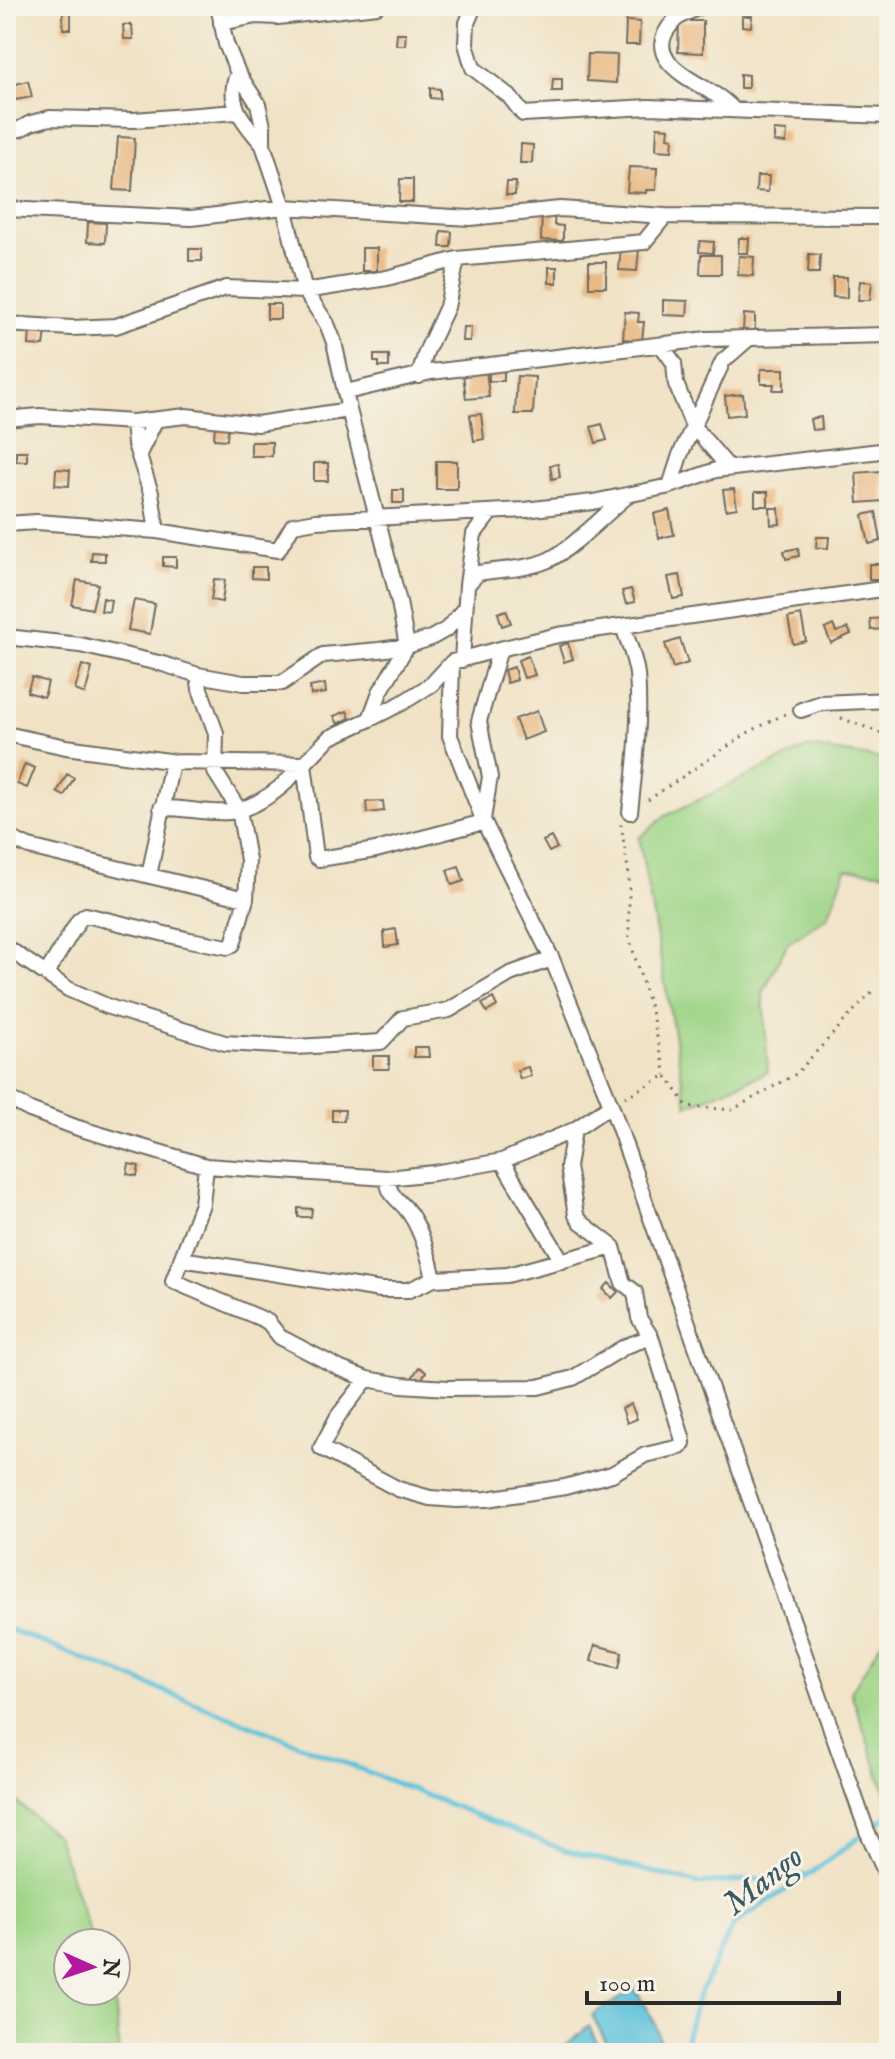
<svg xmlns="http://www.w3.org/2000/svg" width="895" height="2059" viewBox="0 0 895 2059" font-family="'IM FELL English',serif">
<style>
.green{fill:#9dd485;stroke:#648058;stroke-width:2}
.water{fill:#5dc2db;stroke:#447683;stroke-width:2}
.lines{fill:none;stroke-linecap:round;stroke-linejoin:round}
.stream{stroke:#5dc2db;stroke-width:5}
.building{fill:#e9b984}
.minor-casing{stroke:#706b61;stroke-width:18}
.path{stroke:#706b61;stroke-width:3;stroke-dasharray:2 6;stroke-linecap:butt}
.minor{stroke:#fff;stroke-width:14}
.labels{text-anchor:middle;stroke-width:6;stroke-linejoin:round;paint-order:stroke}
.water-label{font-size:34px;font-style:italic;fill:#3a5860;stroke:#f7f3e8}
</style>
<rect width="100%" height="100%" fill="#f7f3e8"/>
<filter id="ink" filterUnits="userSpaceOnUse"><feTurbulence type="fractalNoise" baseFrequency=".0125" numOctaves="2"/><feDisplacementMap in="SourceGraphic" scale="16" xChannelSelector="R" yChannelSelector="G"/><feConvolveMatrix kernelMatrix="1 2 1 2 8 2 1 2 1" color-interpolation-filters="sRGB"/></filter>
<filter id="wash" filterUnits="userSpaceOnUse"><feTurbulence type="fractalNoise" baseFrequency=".006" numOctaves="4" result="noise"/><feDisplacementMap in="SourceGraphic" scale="32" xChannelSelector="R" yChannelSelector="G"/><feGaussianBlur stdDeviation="1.8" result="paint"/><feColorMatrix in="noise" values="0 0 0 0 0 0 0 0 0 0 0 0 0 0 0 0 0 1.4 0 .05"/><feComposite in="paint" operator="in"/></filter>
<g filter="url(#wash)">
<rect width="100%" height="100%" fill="#f0e2c5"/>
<path class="green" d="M808 747 889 760V873L846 869 828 916 787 944 763 993 768 1072 687 1106 639 838 665 816Z
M889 1629V1804L851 1692Z
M6 1793 57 1836 93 1943H68V1991H110L116 2010 119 2053H6Z"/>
<path class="water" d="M635 1989 655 2023 663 2053H612L592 2015Z
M589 2026 602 2053H559L562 2049Z"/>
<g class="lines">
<path class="stream" d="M6 1628 564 1850 699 1884 808 1875
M682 2053 697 1999 734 1924 808 1875 889 1815"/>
</g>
<g id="blocks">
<path class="building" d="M63 9H71V29H63Z
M742 16H752L751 27 742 26Z
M626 21 640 22 639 45H625Z
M679 21H703V53L678 52Z
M123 25H132L133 39H124Z
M397 33H406L405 45H396Z
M588 54 617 55 616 83 587 81Z
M740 74 748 75V88H740Z
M553 79H562V91H552Z
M28 81 32 97 15 100 12 85Z
M430 88 440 89V99L430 98Z
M657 127 669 128 668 137 673 138 672 151 656 150Z
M774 130 787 131 786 143 774 142Z
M118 137 135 138 132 191 114 190Z
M521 144 533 145 532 163H520Z
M629 167 657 168 656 190H646V193L627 192Z
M757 176H769L768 192 756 191Z
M400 179H413V202H399Z
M507 182H516L515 195H506Z
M542 212 555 213 554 225 563 226V241L541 240Z
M88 222 106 223 105 243 87 242Z
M441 231 452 232 451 247H440Z
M739 238H749L748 253H738Z
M700 241 714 242 713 253 699 252Z
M621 247 639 249 637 271 619 270Z
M362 248H377V271H362Z
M189 249H202V261H189Z
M809 254 820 255 819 273H808Z
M701 255H721V274H700Z
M739 256 754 257 753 276 738 275Z
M589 262H606V287H589Z
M549 267H557V283H549Z
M833 277H847V298L833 297Z
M860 281 872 282 870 300H858Z
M663 300 688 301 687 316 663 315Z
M267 304H280V319H267Z
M625 312 639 313 638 322H644L642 341 623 339Z
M744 314 755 315V331H743Z
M463 327H471L470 341H462Z
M30 329 46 330 44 346 29 345Z
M374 355H389V367H379V362H374Z
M489 369 504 370V381H489Z
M761 369H784V390H773L774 384H761Z
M486 370 489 397 466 399 463 373Z
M517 376 535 377 533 414H515Z
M743 394 745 414 727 416 725 396Z
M481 414 484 439 474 441 470 415Z
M821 417 822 429 812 430 810 419Z
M602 424 607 440 596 443 591 427Z
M215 425 228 426 227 440 214 439Z
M251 442H272V456H251Z
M16 451H27V461H16Z
M436 461H457V489H436Z
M314 463H328V481H314Z
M558 464 560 477 552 479 550 465Z
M56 469 70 470 69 486 55 485Z
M881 471 883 501 858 503 856 473Z
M734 489 737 508 726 510 723 490Z
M393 490H404V503H393Z
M755 492H768V506H755Z
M770 508H779L780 524 771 525Z
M669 510 674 535 659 538 654 514Z
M876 512 881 541 869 544 863 515Z
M817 537H829L828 548H816Z
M798 548 799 556 786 559 784 551Z
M92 552 105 553V561H91Z
M163 557H176V567L163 566Z
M869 564H885V580H869Z
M252 567H266V579L252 578Z
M680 575 684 597 673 599 668 577Z
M214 579 225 580 222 602 211 600Z
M77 580 98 584 92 609 72 605Z
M631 589 635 602 626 604 622 591Z
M103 598 111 600 109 612 101 611Z
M134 600 155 604 150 634 128 630Z
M506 610 511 623 502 626 498 613Z
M801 615 806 641 793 644 788 618Z
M885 618 886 629 871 630 870 619Z
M833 625 836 632 848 628 851 634 831 643 825 629Z
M680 639 688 663 673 668 665 644Z
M568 643 573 659 564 662 559 646Z
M528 656 535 675 524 678 518 660Z
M82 665 92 668 85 694 75 690Z
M514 667 517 680 507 683 504 670Z
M32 677 48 682 44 697 27 692Z
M325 684 326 693 311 695 310 687Z
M347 711 350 718 338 724 334 716Z
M537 711 544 732 523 740 515 719Z
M25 764 35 768 27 788 17 784Z
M67 774 74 778 64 796 57 792Z
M383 801 384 811 367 813 366 802Z
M551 837 557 848 549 852 543 841Z
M459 866 464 881 452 885 447 870Z
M396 929 398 945 385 947 384 931Z
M493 998 497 1006 487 1012 482 1004Z
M414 1047H428L429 1057H414Z
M373 1056H389V1069H373Z
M528 1067 531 1076 520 1079 517 1070Z
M332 1110H345L344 1121H332Z
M129 1164 139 1166 137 1176 127 1174Z
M298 1208 312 1209 311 1217H298Z
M609 1283 618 1292 612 1298 603 1289Z
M419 1367 426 1372 419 1383 412 1378Z
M631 1404 637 1419 627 1423 622 1408Z
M595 1645 622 1652 619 1668 591 1661Z"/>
</g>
</g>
<g filter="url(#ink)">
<use href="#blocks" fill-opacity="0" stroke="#706b61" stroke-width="2"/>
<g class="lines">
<g class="minor-casing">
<path id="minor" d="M474 6 467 23 466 44 473 68 509 96 523 114 649 107 889 116
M702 6C694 10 680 14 674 21 640 58 688 77 714 94 722 98 728 104 734 110
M221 23 256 16 278 17 377 6
M238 73C224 103 245 123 263 145
M6 131 20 129 31 123 50 118 134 120 236 112
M6 209 191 218 284 207 470 218 560 209 665 216 889 217
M6 324 72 328 116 326 226 288 305 291 387 278 457 259 644 242 665 216
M661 345 674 363 676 384 693 426 729 468
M419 376 426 352 447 307 457 259
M346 392 431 372 707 339 889 335
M6 419 40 416 133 422 186 416 257 424 349 410
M133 422 135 444 151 493 157 531
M139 454 155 421
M670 486 680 455 723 361 747 340
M6 524 37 522 157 531 278 550 293 525 316 521 525 510 593 502 670 486 716 470 889 450
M467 585 474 534 491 512
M623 626C628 642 635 658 637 674 641 720 635 767 630 812
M6 637 80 645 163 664 198 675 243 683H282L323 655 379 650 407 646 431 638 447 629 464 609
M462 660 467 585 478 573C501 569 524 570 546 561 570 551 604 515 626 497
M452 662 450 736 484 822 552 959 611 1105 867 1831 889 1881
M801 710 821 703 889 700
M370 719 402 703 432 684 452 662 500 649 558 635 889 588
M6 734 66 747 176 762 304 764 329 738 370 719 380 692 407 646 399 602 349 410 334 342 327 324 305 291 284 207 263 145V126L258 104 238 73 226 44 218 6
M304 764 316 857 319 859 376 850 484 822
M161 808C183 807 207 814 229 812 253 809 290 786 299 764
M483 819 490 777 479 721 500 649
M6 836 29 847 246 899
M149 876 172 762
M6 947 68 989 109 1007 225 1043 296 1047 381 1042 403 1018 449 1010 510 974 552 959
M46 974 79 920 86 915 190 940 228 947 233 944 246 899 248 860 239 810 215 772 216 733 200 689 198 675
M6 1097 30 1110 78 1128 206 1166 387 1178 434 1173 502 1161 574 1130 611 1105
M502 1161 562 1261
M206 1166 202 1204 173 1281 260 1318 268 1322 280 1337 341 1369 367 1379 401 1385 448 1388 538 1387 573 1378 626 1346 651 1337
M387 1178C390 1200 399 1197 410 1214 421 1230 430 1259 434 1279
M181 1259 381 1290H409L434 1279 507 1275 613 1247
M367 1379 338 1416 321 1448 398 1489 430 1498 457 1500 487 1499 565 1487 612 1474 645 1455 680 1447 683 1443 682 1437 651 1337 639 1318 635 1292 623 1283 613 1247 581 1222 576 1215 568 1167 574 1130"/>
</g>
<path class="path" d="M841 718 889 736
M648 800 749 732 787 713
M621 824 629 876V937L651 1011 666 1075
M625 1097 666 1075 687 1106 732 1110 796 1074 874 989"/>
<use href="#minor" class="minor"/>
</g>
</g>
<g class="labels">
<g class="water-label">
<text transform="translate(762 1879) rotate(-38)" y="12">Mango</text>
</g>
</g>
<rect width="895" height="2059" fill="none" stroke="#f7f3e8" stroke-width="32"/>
<g transform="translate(92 1967) rotate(93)"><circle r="38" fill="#f7f3e8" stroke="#a5a39c" stroke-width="2"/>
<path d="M0-6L14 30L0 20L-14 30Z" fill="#b5179e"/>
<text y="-12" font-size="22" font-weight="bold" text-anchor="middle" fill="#2b2b2b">N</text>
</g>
<path d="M587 1991v12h252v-12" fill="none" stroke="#2b2b2b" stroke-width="4"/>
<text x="599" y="1991" font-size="24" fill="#2b2b2b" stroke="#f7f3e8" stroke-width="6" paint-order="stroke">100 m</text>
</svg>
